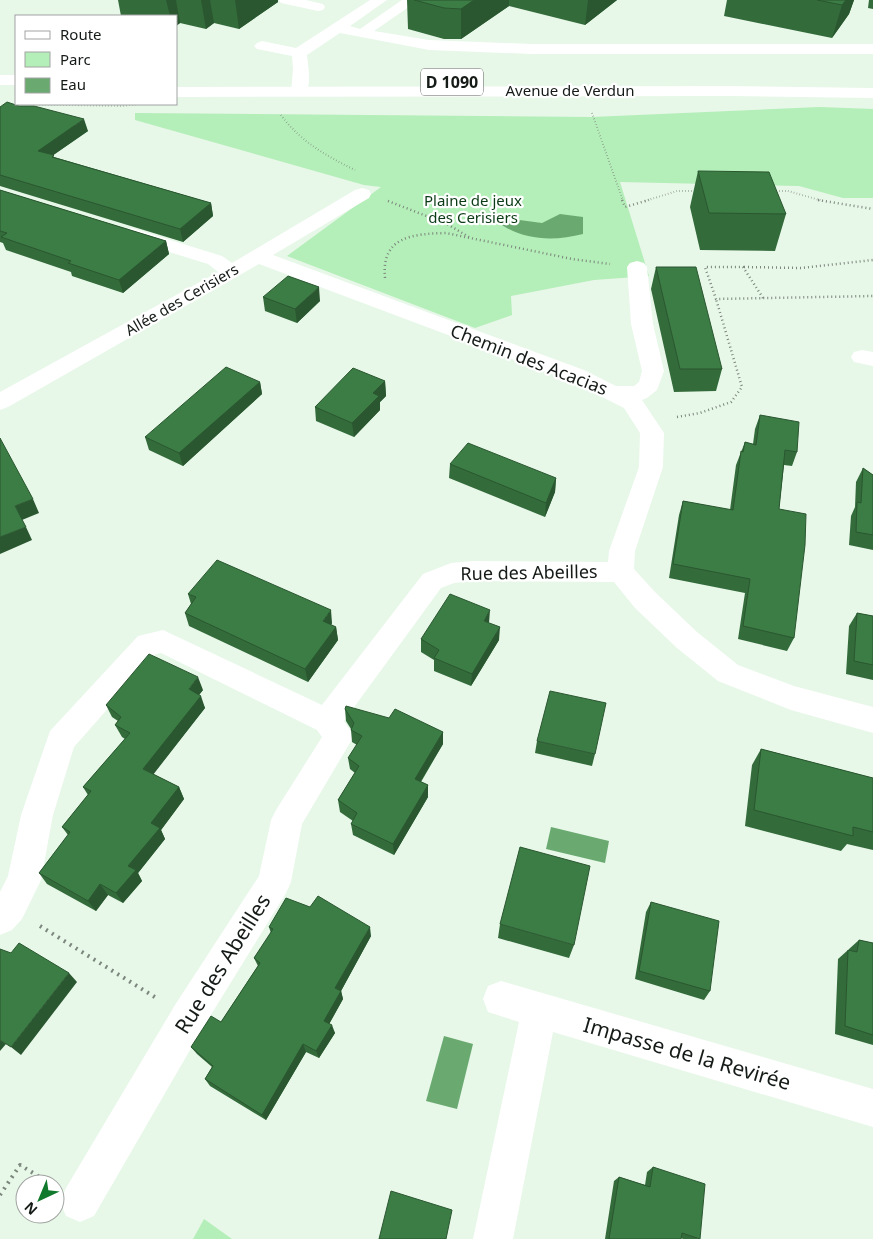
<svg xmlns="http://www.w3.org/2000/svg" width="873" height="1239" viewBox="0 0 873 1239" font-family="'Noto Sans',sans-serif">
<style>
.green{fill:#b4eeb8}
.water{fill:#6aaa71}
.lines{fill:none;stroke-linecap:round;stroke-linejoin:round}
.path-far2{stroke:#7b867c;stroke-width:2;stroke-dasharray:0.5 2.5;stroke-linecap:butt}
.path-far1{stroke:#7b867c;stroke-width:2.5;stroke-dasharray:1 3;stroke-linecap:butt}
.path{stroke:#7b867c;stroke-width:4;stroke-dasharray:2 5;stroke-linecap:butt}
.minor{fill:#fff;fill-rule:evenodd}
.major{fill:#fff;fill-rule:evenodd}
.wall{fill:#346b3b}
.shaded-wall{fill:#2a5730}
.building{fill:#3c7c45;stroke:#2a5730}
.labels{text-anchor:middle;stroke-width:4.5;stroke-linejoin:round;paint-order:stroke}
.far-street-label{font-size:15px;fill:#151b16;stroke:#fff}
.far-park-label{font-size:15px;fill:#0b3b15;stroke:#fff}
.shield{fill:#fff;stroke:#5b5f5c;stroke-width:1}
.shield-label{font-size:16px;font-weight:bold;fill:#151b16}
.street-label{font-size:18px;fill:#151b16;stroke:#fff}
.near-street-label{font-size:21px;fill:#151b16;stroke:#fff}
</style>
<rect width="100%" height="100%" fill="#e7f7e8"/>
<path class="green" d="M819 107 873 109V198H843L799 186 620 182 649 276 594 280 511 296 512 315 475 328 287 256 381 187 364 185 135 120V113L592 117Z
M204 1219 232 1239H193Z"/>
<path class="water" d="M560 214 583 217V234C556 241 526 241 502 225L512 219 542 223Z
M551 827 609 841 605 863 546 849Z
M444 1036 473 1044 457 1109 426 1101Z"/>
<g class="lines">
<path class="path-far2" d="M18 104 121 106 139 104
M592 113 623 201
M281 115C300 141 326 156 355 170
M773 191H788L823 201
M645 201 677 191H697"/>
<path class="path-far1" d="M622 200 625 207 649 200
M818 200 873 209
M388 201 447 224 469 237
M744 267 801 268 873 260
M385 278C381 236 413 234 446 233L572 259 610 264
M763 298 743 267H705L716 299 873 296
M677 417 700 413 731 402 742 387 716 299"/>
<path class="path" d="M40 926 158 999
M0 1195 20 1165 48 1182"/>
<path class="minor" d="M279 0H306L323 4 325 7 323 10 318 11 281 3Z
M370 0H387L350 26 360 29 402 0H419L374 31 429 40 532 44H873V54H532L429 50 340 33 307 55C308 66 312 85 305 95H293L291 92 293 69 292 56 257 49 254 46 257 43 262 41 296 48Z
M362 188 369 190 371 194 369 198 273 255 584 370 616 386H634L639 382 642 371 631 324 627 267 630 263 637 261 644 263 647 267 653 324 664 371 657 390 647 398 642 400 664 433 663 467 635 551 634 569 655 592 697 632 738 665 794 686 873 707V733L791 710 718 681 677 648 635 608 614 582 473 581 454 583 441 588 344 721 354 736 302 824 291 882 286 893 201 1031 94 1216 80 1222 66 1216 60 1202 66 1188 175 1005 259 876 271 820 276 810 322 737 317 730 161 653 156 654 74 747 53 815 41 880 22 919 12 930 0 935V892L8 876 21 815 50 731 138 636 163 630 322 705 423 574 451 563 473 561 608 562 609 551 639 467 640 433 624 408 568 380 259 264 8 407 0 410V392L218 272 208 264 124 238 121 234 124 230 131 228 138 230 222 256 232 263 355 190Z
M862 350 873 352V366L854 362 851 357 854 352Z
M501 981 873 1089V1127L553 1032 513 1239H473L519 1022 488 1012 483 999 488 986Z"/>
<path class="major" d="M0 75H16V85H0Z
M730 86 873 88V98L730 96 176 97V87Z"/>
</g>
<path class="wall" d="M118 0H278V2L239 29 214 23 206 29 180 23 176 26V16H121Z
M407 0H617L585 25 509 6 461 39H444L408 29Z
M727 0H854L849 14 832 38 724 16Z
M869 0H873V9L868 8Z
M19 106 88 131 53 155 54 157 211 203 213 216 183 242 0 186V107Z
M698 171 786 214 775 251 700 250 690 207Z
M0 190 166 241 169 254 123 293 72 276 71 272 6 250 3 243 0 242Z
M656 267 722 369 716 391 674 392 651 289Z
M263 297 320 301 297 323 265 311Z
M385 381 386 396 380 402V410L354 437 316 421 315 407Z
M260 382 262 394 183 466 149 450 145 437Z
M760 415 797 452 792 466 784 465 779 509 794 638 787 651 738 639 745 593 669 578 679 515 683 501 730 510 736 465 745 442 753 444 755 429Z
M450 464 556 478 555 492 545 517 449 478Z
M863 468 873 475V550L849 545 851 516 855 507 856 482Z
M188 594 332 623 331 625 336 627 338 640 308 682 189 626 185 613 191 604Z
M857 613 873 616V680L846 674 849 626Z
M489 623 499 640 471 686 434 671V660L421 652V639Z
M203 690 199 695 205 708 153 774 179 787 184 799 161 830 165 839 138 873 142 881 123 903 108 895 96 911 47 884 39 873 68 835 62 827 88 795 83 787 125 739 122 737 115 725 118 721 112 717 106 705Z
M345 709 443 732V744L421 782 428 785V797L394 855 353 835 351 824 353 821 340 812 338 800 355 773 350 769 348 758 357 745 352 742 351 730V729L346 721Z
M537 741 595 754 592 766 535 753Z
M761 749 873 778V850L847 844 841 851 745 826 752 765Z
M651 902 710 991 704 1000 635 979 646 912Z
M500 924 574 945 569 958 498 938Z
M269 927 371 936 341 991 343 999 329 1024 335 1033 319 1058 306 1052 266 1120 210 1086 205 1079 212 1067 197 1054 191 1047 221 1022 258 966 254 958 271 933Z
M859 940 873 943V1045L835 1034 838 959 848 950 849 951V949Z
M653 1167 698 1239H683L681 1238V1239H605L614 1181 619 1177 645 1185 647 1172Z"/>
<path class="shaded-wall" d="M166 0H176L180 23 176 26V16H170Z
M201 0H210L214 23 206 29Z
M235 0H278V2L239 29Z
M474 0H509V6L461 39V9Z
M588 0H617L585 25Z
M846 0H854L849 14 832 38 842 5Z
M84 119 88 131 42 163 38 151Z
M211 203 213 216 183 242 180 229Z
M166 241 169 254 123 293 119 280Z
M319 287 320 301 297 323 295 309Z
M385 381 386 396 380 402V410L354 437 352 423 373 393Z
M260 382 262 394 183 466 179 453Z
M556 478 555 492 545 517 546 503Z
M33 499 39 513 22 520 15 506Z
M26 527 32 540 0 554V537Z
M331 610 332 623 325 634 323 621Z
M490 610 489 623 484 621Z
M336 627 338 640 308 682 305 669Z
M500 627 499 640 471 686 472 674Z
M198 677 203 690 194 701 189 689Z
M201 696 205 708 149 780 143 769Z
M443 732V744L415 790V779Z
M428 785V797L394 855 393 844Z
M179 787 184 799 161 830 165 839 138 873 142 881 123 903 116 893 128 866 151 823Z
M100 884 108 895 96 911 88 901Z
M370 927 371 936 341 991 343 999 327 1028 324 1021 335 988Z
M69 973 77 982 21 1055 11 1047Z
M332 1025 335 1033 319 1058 316 1051Z
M0 1040 6 1044 0 1051Z
M303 1044 306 1052 266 1120 262 1115Z"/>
<path class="building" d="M414 0H474L461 9 444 8Z
M817 0H846L842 5Z
M7 102 19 106H34L84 119 38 151 54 155 52 157 211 203 180 229 0 175V107Z
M698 171 769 172 786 214 709 213Z
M0 190 166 241 119 280 68 263 71 261 1 237 7 233 0 231Z
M656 267H696L722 369H680Z
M288 276 319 287 295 309 263 297Z
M226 367 260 382 179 453 145 437Z
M353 368 385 381 373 393 379 396 352 423 315 407Z
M760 415 799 422 797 452 785 450 779 509 806 514 805 545 794 638 743 626 750 579 673 564 683 501 733 510 741 451 743 452 745 442 756 445Z
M0 438 33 499 15 506 26 527 0 537Z
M468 443 556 478 546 503 450 464Z
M863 468 873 475V535L856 532 857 502 861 503Z
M217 560 331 610 323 621 336 627 305 669 185 613 196 597 188 594Z
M450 594 490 610 484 621 500 627 472 674 434 658 439 650 421 639Z
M857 613 873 616V665L854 661Z
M149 654 198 677 189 689 201 696 143 769 179 787 151 823 160 828 128 866 136 870 116 893 100 884 88 901 39 873 70 832 62 827 91 791 83 787 130 733 115 725 121 717 106 705Z
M550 691 606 703 595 754 537 741Z
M346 706 389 718 395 709 443 732 415 779 428 785 393 844 351 824 357 813 338 800 359 766 348 758 362 736 351 730 354 723 345 709Z
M761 749 873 778V832L853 827V836L754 810Z
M520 847 590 866 574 945 500 924Z
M318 896 370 927 335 988 341 991 324 1021 332 1025 316 1051 303 1044 262 1115 205 1079 213 1066 191 1047 211 1016 221 1022 260 963 254 958 273 929 269 927 286 898 310 907Z
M651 902 719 921 710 991 639 971Z
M859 940 873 943V1035L845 1026 848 950 857 952Z
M19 943 69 973 11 1047 0 1040V949L11 953Z
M653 1167 705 1184 700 1239 682 1233 681 1239H609L619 1177 650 1187Z
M391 1191 452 1210 446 1239H379Z"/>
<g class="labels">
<g class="far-street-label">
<text x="570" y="96">Avenue de Verdun</text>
<text transform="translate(182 300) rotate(-30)" y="5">Allée des Cerisiers</text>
</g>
<g class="far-park-label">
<text x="473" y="206">Plaine de jeux<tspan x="473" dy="17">des Cerisiers</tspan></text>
</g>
<rect class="shield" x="421" y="68.5" width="62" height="27" rx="4"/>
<g class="shield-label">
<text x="452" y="88">D 1090</text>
</g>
<g class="street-label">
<text transform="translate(529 360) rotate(21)" y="6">Chemin des Acacias</text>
<text transform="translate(529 573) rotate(-1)" y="6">Rue des Abeilles</text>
</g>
<g class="near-street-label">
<text transform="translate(223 964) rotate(-58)" y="7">Rue des Abeilles</text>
<text transform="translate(687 1054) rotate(16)" y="7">Impasse de la Revirée</text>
</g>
</g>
<rect x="15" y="15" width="162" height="90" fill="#ffffff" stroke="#a1a4a2"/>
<rect x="25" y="31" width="25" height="8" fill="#ffffff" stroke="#a1a4a2"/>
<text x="60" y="40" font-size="15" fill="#151b16">Route</text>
<rect x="25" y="52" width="25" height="15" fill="#b4eeb8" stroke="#a1a4a2"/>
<text x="60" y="65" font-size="15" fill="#151b16">Parc</text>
<rect x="25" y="78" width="25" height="15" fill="#6aaa71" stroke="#a1a4a2"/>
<text x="60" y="90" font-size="15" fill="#151b16">Eau</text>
<g transform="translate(40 1199) rotate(224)"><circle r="24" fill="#ffffff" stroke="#a1a4a2"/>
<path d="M0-4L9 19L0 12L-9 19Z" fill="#11792c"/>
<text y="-8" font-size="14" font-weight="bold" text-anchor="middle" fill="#151b16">N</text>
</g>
</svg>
